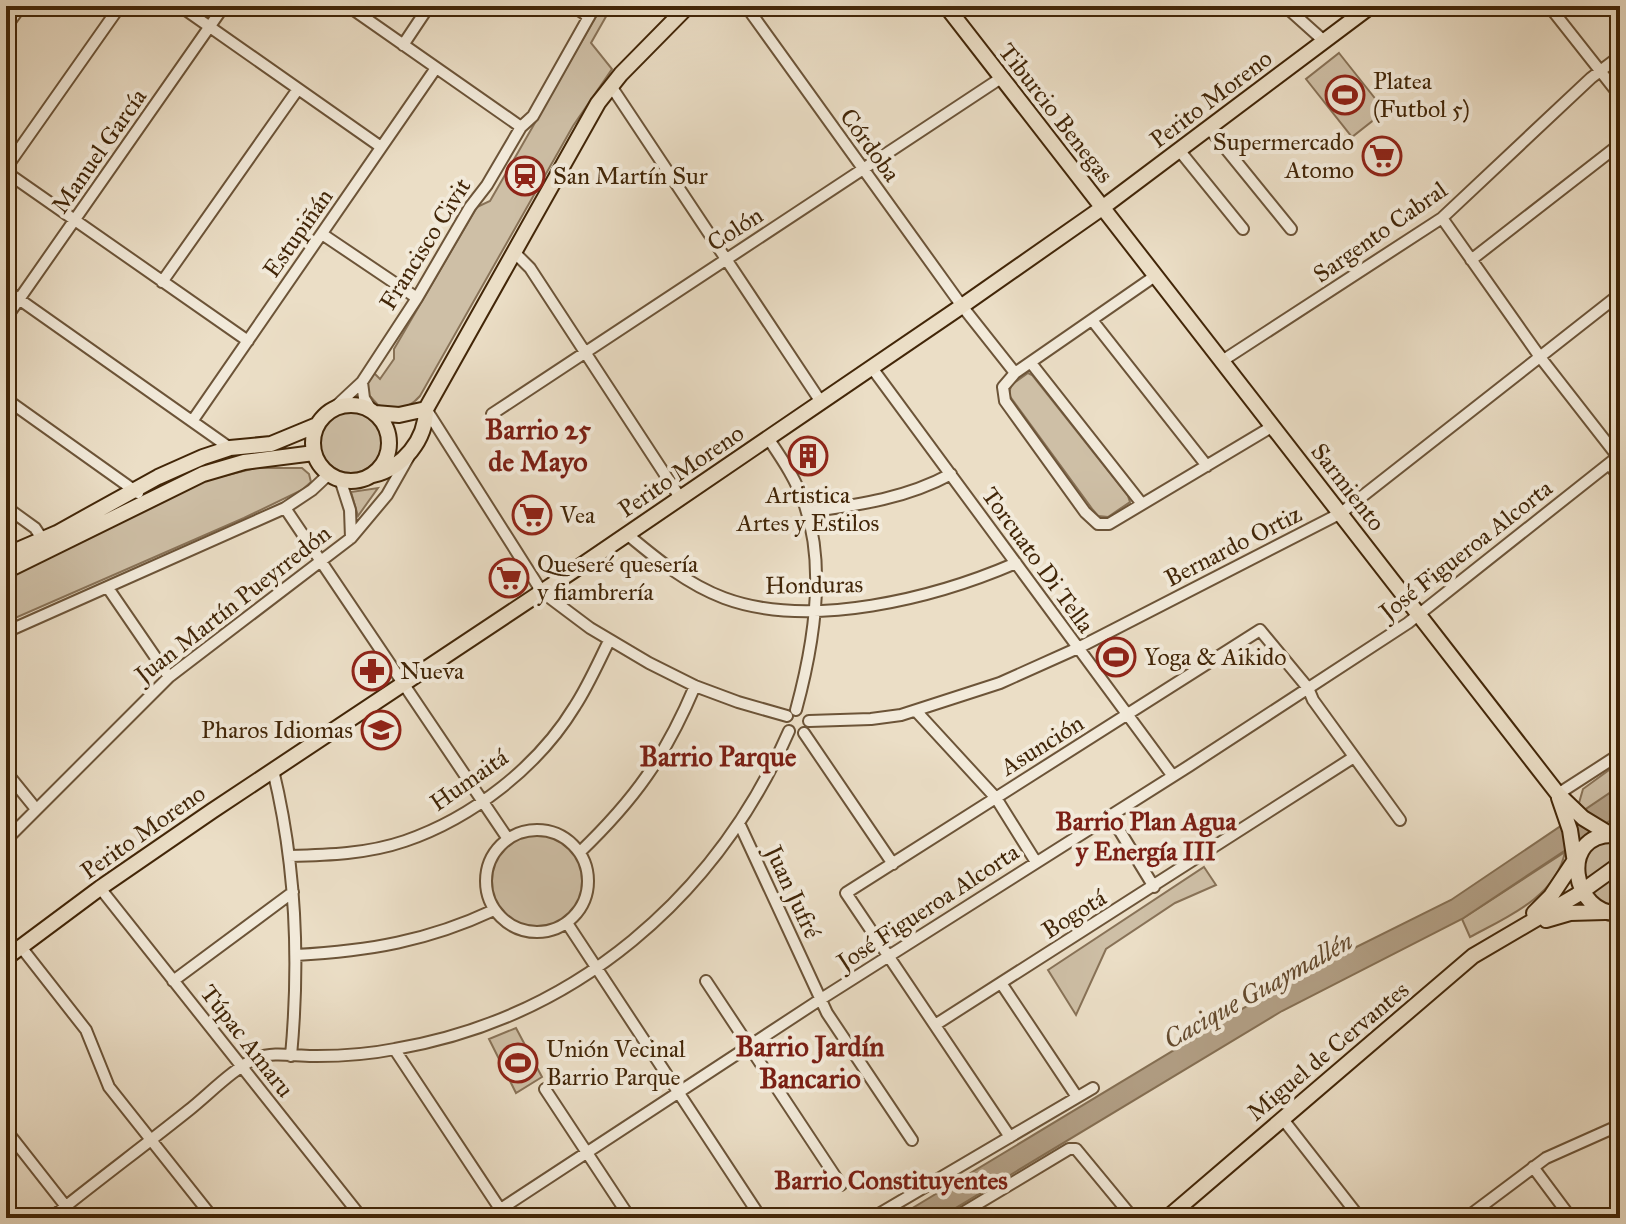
<svg xmlns="http://www.w3.org/2000/svg" width="1626" height="1224" viewBox="0 0 1626 1224" font-family="'IM FELL Great Primer',serif">
<style>
.green{fill:#cebfa6;stroke:#887257;stroke-width:2}
.water{fill:#b29f85;stroke:#856f53;stroke-width:2}
.lines{fill:none;stroke-linecap:round;stroke-linejoin:round}
.minor-casing{stroke:#6c5438;stroke-width:14}
.major-casing{stroke:#422608;stroke-width:18}
.minor{stroke:#f2eada;stroke-width:10}
.major{stroke:#ebdec6;stroke-width:14}
.labels{text-anchor:middle;stroke-width:8;stroke-linejoin:round;paint-order:stroke}
.poi-label{font-size:24px;fill:#422608;stroke:#f2eada;text-anchor:start}
.street-label{font-size:24px;fill:#422608;stroke:#f2eada}
.neighbourhood-label{font-size:26px;font-weight:bold;fill:#7a1f14;stroke:#f2eada}
.water-label{font-size:26px;font-style:italic;fill:#644a2e;stroke:#f2eada}
.quarter-label{font-size:28px;font-weight:bold;fill:#7a1f14;stroke:#f2eada}
</style>
<rect width="100%" height="100%" fill="#ebdec6"/>
<filter id="stains"><feTurbulence type="fractalNoise" baseFrequency=".0025" numOctaves="4"/><feColorMatrix values="0 0 0 0 .2 0 0 0 0 .09 0 0 0 0 .02 0 0 0 .5 -.17"/></filter>
<radialGradient id="worn" r=".72"><stop offset=".6" stop-color="#630" stop-opacity="0"/><stop offset="1" stop-color="#630" stop-opacity=".3"/></radialGradient>
<path class="green" d="M602 6H612L591 43 612 69 573 126 420 396C409 409 394 412 378 405L368 394 366 386 373 372 380 379 394 359V349L477 207 490 201Z
M1339 53 1385 111 1352 137 1306 79Z
M1028 373 1032 375 1128 496 1130 502 1108 517 1098 516 1093 510 1009 395 1011 385Z
M320 442a31 31 0 1 1 62 0a31 31 0 1 1-62 0Z
M256 468H302L309 474 311 482 302 490 244 518 6 622V579L203 481Z
M378 488 358 516 351 492Z
M1620 762V786L1584 812 1579 803 1583 789Z
M486 881a51 51 0 1 1 102 0a51 51 0 1 1-102 0Z
M1611 841 1620 844V857L1586 882C1580 859 1588 845 1611 841Z
M1565 852C1556 897 1507 917 1470 937L1462 919Z
M1204 867 1216 885 1175 903 1106 949 1076 1015 1048 970Z
M1620 872V908L1605 906 1592 893Z
M516 1028 542 1077 516 1093 489 1039Z"/>
<path class="water" d="M1620 786V814L1462 919 1282 1011 939 1218H896L1290 980 1451 900Z"/>
<g class="lines">
<g class="minor-casing">
<path id="minor" d="M180 6 381 147
M348 6 521 127
M573 6 589 17
M746 6 962 306 1015 373
M1285 6 1324 41
M1549 6 1620 96
M6 27 21 6
M403 45 429 6
M611 86 821 402
M1209 128 1291 229
M1179 150 1243 229
M6 168 120 6
M6 172 248 341
M1442 218 1540 357 1618 457
M322 234 417 298
M515 253 530 268 681 499
M1471 260 1620 144
M1155 276 1015 373 1003 387 1005 401 1085 512 1098 524H1109L1273 426
M162 282 298 89
M6 290 230 448
M6 318 224 6
M1092 320 1207 466
M1222 361 1442 218 1591 78 1620 56
M1031 363 1142 504
M872 368 1172 775
M362 382 364 398 372 411
M6 399 138 493
M426 409 542 592 590 628 649 663 695 686 738 702 787 716
M332 410 362 382 417 298 470 207 487 185 521 127 533 116 595 6
M492 414 1001 78
M193 420 436 68
M768 438C782 459 796 479 804 503 827 566 813 648 796 710
M1609 464 1620 478
M340 479 350 510 351 538
M6 507 35 528 45 543
M285 508 508 839
M807 512C857 505 905 499 951 474
M628 535C658 560 687 584 724 598 810 630 935 598 1016 563
M108 588 169 677
M6 632 285 508 312 490 329 474
M916 711 996 798 1036 862
M809 721 871 719 901 715 1000 683 1078 648 1341 513 1620 294
M804 733 893 864
M273 770C296 864 300 959 291 1056
M6 772 36 809
M1558 794 1620 754
M1110 815 1154 887
M739 823 827 1013 912 1140
M486 881a51 51 0 1 1 102 0a51 51 0 1 1-102 0Z
M6 840 169 677 351 538 387 495 408 458
M580 852C635 799 665 757 695 686
M289 856C328 855 367 854 405 841 472 818 538 767 575 706 588 686 598 663 609 641
M100 888 362 1218
M567 923 761 1218
M21 947 86 1030 109 1087 213 1218
M296 955C369 951 428 941 494 910
M173 981 293 892
M706 981 841 1185
M1001 983 1077 1097
M935 1025 1354 757
M395 1050 506 1218
M545 1089 630 1218
M1282 1118 1360 1218
M6 1130 75 1218
M1010 1137 846 893 1260 630 1308 688 1313 700 1400 820
M1533 1167 1571 1218
M51 1218C97 1181 144 1146 189 1110 209 1094 235 1067 257 1058 274 1051 298 1057 317 1056 343 1056 370 1054 395 1049 576 1018 716 897 789 731
M487 1218 821 999 1189 766 1408 623 1620 455
M872 1218 1093 1088
M954 1218 1069 1149H1076L1133 1218
M1466 1218 1546 1158 1620 1125"/>
</g>
<g class="major-casing">
<path id="major" d="M946 6 1558 794 1583 818 1611 835
M313 443a38 38 0 1 1 76 0a38 38 0 1 1-76 0Z
M375 413 399 415 426 409 598 103 621 74 688 6
M373 475C403 468 426 440 426 409
M6 555 57 533 158 477 203 457 230 448 271 444 317 425
M6 571 203 474 244 462 314 453
M1559 798 1570 830 1575 863
M1615 835C1557 832 1572 917 1620 913
M1534 913 1551 896 1575 860
M1546 920 1570 913 1605 912
M6 958 100 888 212 811 582 565 962 306 1102 208 1371 6
M1167 1218 1473 956 1577 895 1620 864"/>
</g>
<use href="#minor" class="minor"/>
<use href="#major" class="major"/>
</g>
<defs>
<g id="stadium-ring" transform="scale(2)"><circle r="9.5" fill="#f2eada" stroke="#8f2418" stroke-width="1.5"/><path d="M0-5a6.5 5 0 1 0 0 10a6.5 5 0 1 0 0-10ZM-3.5-1.8h7v3.6h-7Z" fill="#8f2418"/></g>
<g id="supermarket-ring" transform="scale(2)"><circle r="9.5" fill="#f2eada" stroke="#8f2418" stroke-width="1.5"/><path d="M-6-5.5h2.5l.6 2H6L4.5 2H-2.5L-4.4-4H-6ZM-1.5 3.2a1.3 1.3 0 1 0 .1 0ZM3 3.2a1.3 1.3 0 1 0 .1 0Z" fill="#8f2418"/></g>
<g id="station-ring" transform="scale(2)"><circle r="9.5" fill="#f2eada" stroke="#8f2418" stroke-width="1.5"/><path d="M-3-6H3Q5-6 5-4V2Q5 4 3 4L4.5 6H3L1.5 4h-3L-3 6H-4.5L-3 4Q-5 4-5 2V-4Q-5-6-3-6ZM-3.5-4v3h7v-3ZM-3.5 1v1.5H-2V1ZM2 1v1.5H3.5V1Z" fill="#8f2418"/></g>
<g id="building-ring" transform="scale(2)"><circle r="9.5" fill="#f2eada" stroke="#8f2418" stroke-width="1.5"/><path d="M-4-6H4V6H1V3H-1V6H-4ZM-2.5-4.3h1.7v1.8h-1.7ZM.8-4.3h1.7v1.8H.8ZM-2.5-1h1.7V.8h-1.7ZM.8-1h1.7V.8H.8Z" fill="#8f2418"/></g>
<g id="pharmacy-ring" transform="scale(2)"><circle r="9.5" fill="#f2eada" stroke="#8f2418" stroke-width="1.5"/><path d="M-2-6h4v4h4v4h-4v4h-4v-4h-4v-4h4Z" fill="#8f2418"/></g>
<g id="school-ring" transform="scale(2)"><circle r="9.5" fill="#f2eada" stroke="#8f2418" stroke-width="1.5"/><path d="M0-5L7-2L0 1L-7-2ZM-4 1L0 2.5L4 1V4Q0 6-4 4Z" fill="#8f2418"/></g>
</defs>
<g fill-rule="evenodd">
<use href="#stadium-ring" x="1345" y="95"/>
<use href="#supermarket-ring" x="1382" y="156"/>
<use href="#station-ring" x="525" y="176"/>
<use href="#building-ring" x="808" y="456"/>
<use href="#supermarket-ring" x="532" y="515"/>
<use href="#supermarket-ring" x="509" y="578"/>
<use href="#stadium-ring" x="1116" y="657"/>
<use href="#pharmacy-ring" x="372" y="671"/>
<use href="#school-ring" x="381" y="730"/>
<use href="#stadium-ring" x="518" y="1063"/>
</g>
<g class="labels">
<g class="poi-label">
<text x="1373" y="89">Platea<tspan x="1373" dy="28">(Futbol 5)</tspan></text>
<text x="1354" y="150" text-anchor="end">Supermercado<tspan x="1354" dy="28">Atomo</tspan></text>
<text x="553" y="184">San Martín Sur</text>
<text x="808" y="503" text-anchor="middle">Artistica<tspan x="808" dy="28">Artes y Estilos</tspan></text>
<text x="560" y="523">Vea</text>
<text x="537" y="572">Queseré quesería<tspan x="537" dy="28">y fiambrería</tspan></text>
<text x="1144" y="665">Yoga &amp; Aikido</text>
<text x="400" y="679">Nueva</text>
<text x="353" y="738" text-anchor="end">Pharos Idiomas</text>
<text x="546" y="1057">Unión Vecinal<tspan x="546" dy="28">Barrio Parque</tspan></text>
</g>
<g class="street-label">
<text transform="translate(1211 99) rotate(-37)" y="8">Perito Moreno</text>
<text transform="translate(1056 113) rotate(52)" y="8">Tiburcio Benegas</text>
<text transform="translate(870 145) rotate(54)" y="8">Córdoba</text>
<text transform="translate(99 151) rotate(-55)" y="8">Manuel García</text>
<text transform="translate(735 229) rotate(-33)" y="8">Colón</text>
<text transform="translate(1380 232) rotate(-35)" y="8">Sargento Cabral</text>
<text transform="translate(298 233) rotate(-55)" y="8">Estupiñán</text>
<text transform="translate(425 244) rotate(-58)" y="8">Francisco Civit</text>
<text transform="translate(681 471) rotate(-34)" y="8">Perito Moreno</text>
<text transform="translate(1348 487) rotate(52)" y="8">Sarmiento</text>
<text transform="translate(1233 546) rotate(-27)" y="8">Bernardo Ortiz</text>
<text transform="translate(1466 550) rotate(-38)" y="8">José Figueroa Alcorta</text>
<text transform="translate(1038 560) rotate(54)" y="8">Torcuato Di Tella</text>
<text transform="translate(814 585) rotate(-1)" y="8">Honduras</text>
<text transform="translate(233 604) rotate(-38)" y="8">Juan Martín Pueyrredón</text>
<text transform="translate(1042 745) rotate(-32)" y="8">Asunción</text>
<text transform="translate(469 780) rotate(-35)" y="8">Humaitá</text>
<text transform="translate(143 832) rotate(-35)" y="8">Perito Moreno</text>
<text transform="translate(793 892) rotate(65)" y="8">Juan Jufré</text>
<text transform="translate(928 907) rotate(-33)" y="8">José Figueroa Alcorta</text>
<text transform="translate(1074 914) rotate(-32)" y="8">Bogotá</text>
<text transform="translate(247 1041) rotate(52)" y="8">Túpac Amaru</text>
<text transform="translate(1328 1051) rotate(-40)" y="8">Miguel de Cervantes</text>
</g>
<g class="neighbourhood-label">
<text x="1146" y="830">Barrio Plan Agua<tspan x="1146" dy="30">y Energía III</tspan></text>
<text x="891" y="1189">Barrio Constituyentes</text>
</g>
<g class="water-label">
<text transform="translate(1258 990) rotate(-29)" y="9">Cacique Guaymallén</text>
</g>
<g class="quarter-label">
<text x="538" y="439">Barrio 25<tspan x="538" dy="32">de Mayo</tspan></text>
<text x="718" y="766">Barrio Parque</text>
<text x="810" y="1056">Barrio Jardín<tspan x="810" dy="32">Bancario</tspan></text>
</g>
</g>
<rect width="1626" height="1224" fill="none" stroke="#ebdec6" stroke-width="32"/>
<rect x="8" y="8" width="1610" height="1208" fill="none" stroke="#422608" stroke-width="4"/>
<rect x="16" y="16" width="1594" height="1192" fill="none" stroke="#422608" stroke-width="2"/>
<rect width="100%" height="100%" filter="url(#stains)"/>
<rect width="100%" height="100%" fill="url(#worn)"/>
</svg>
